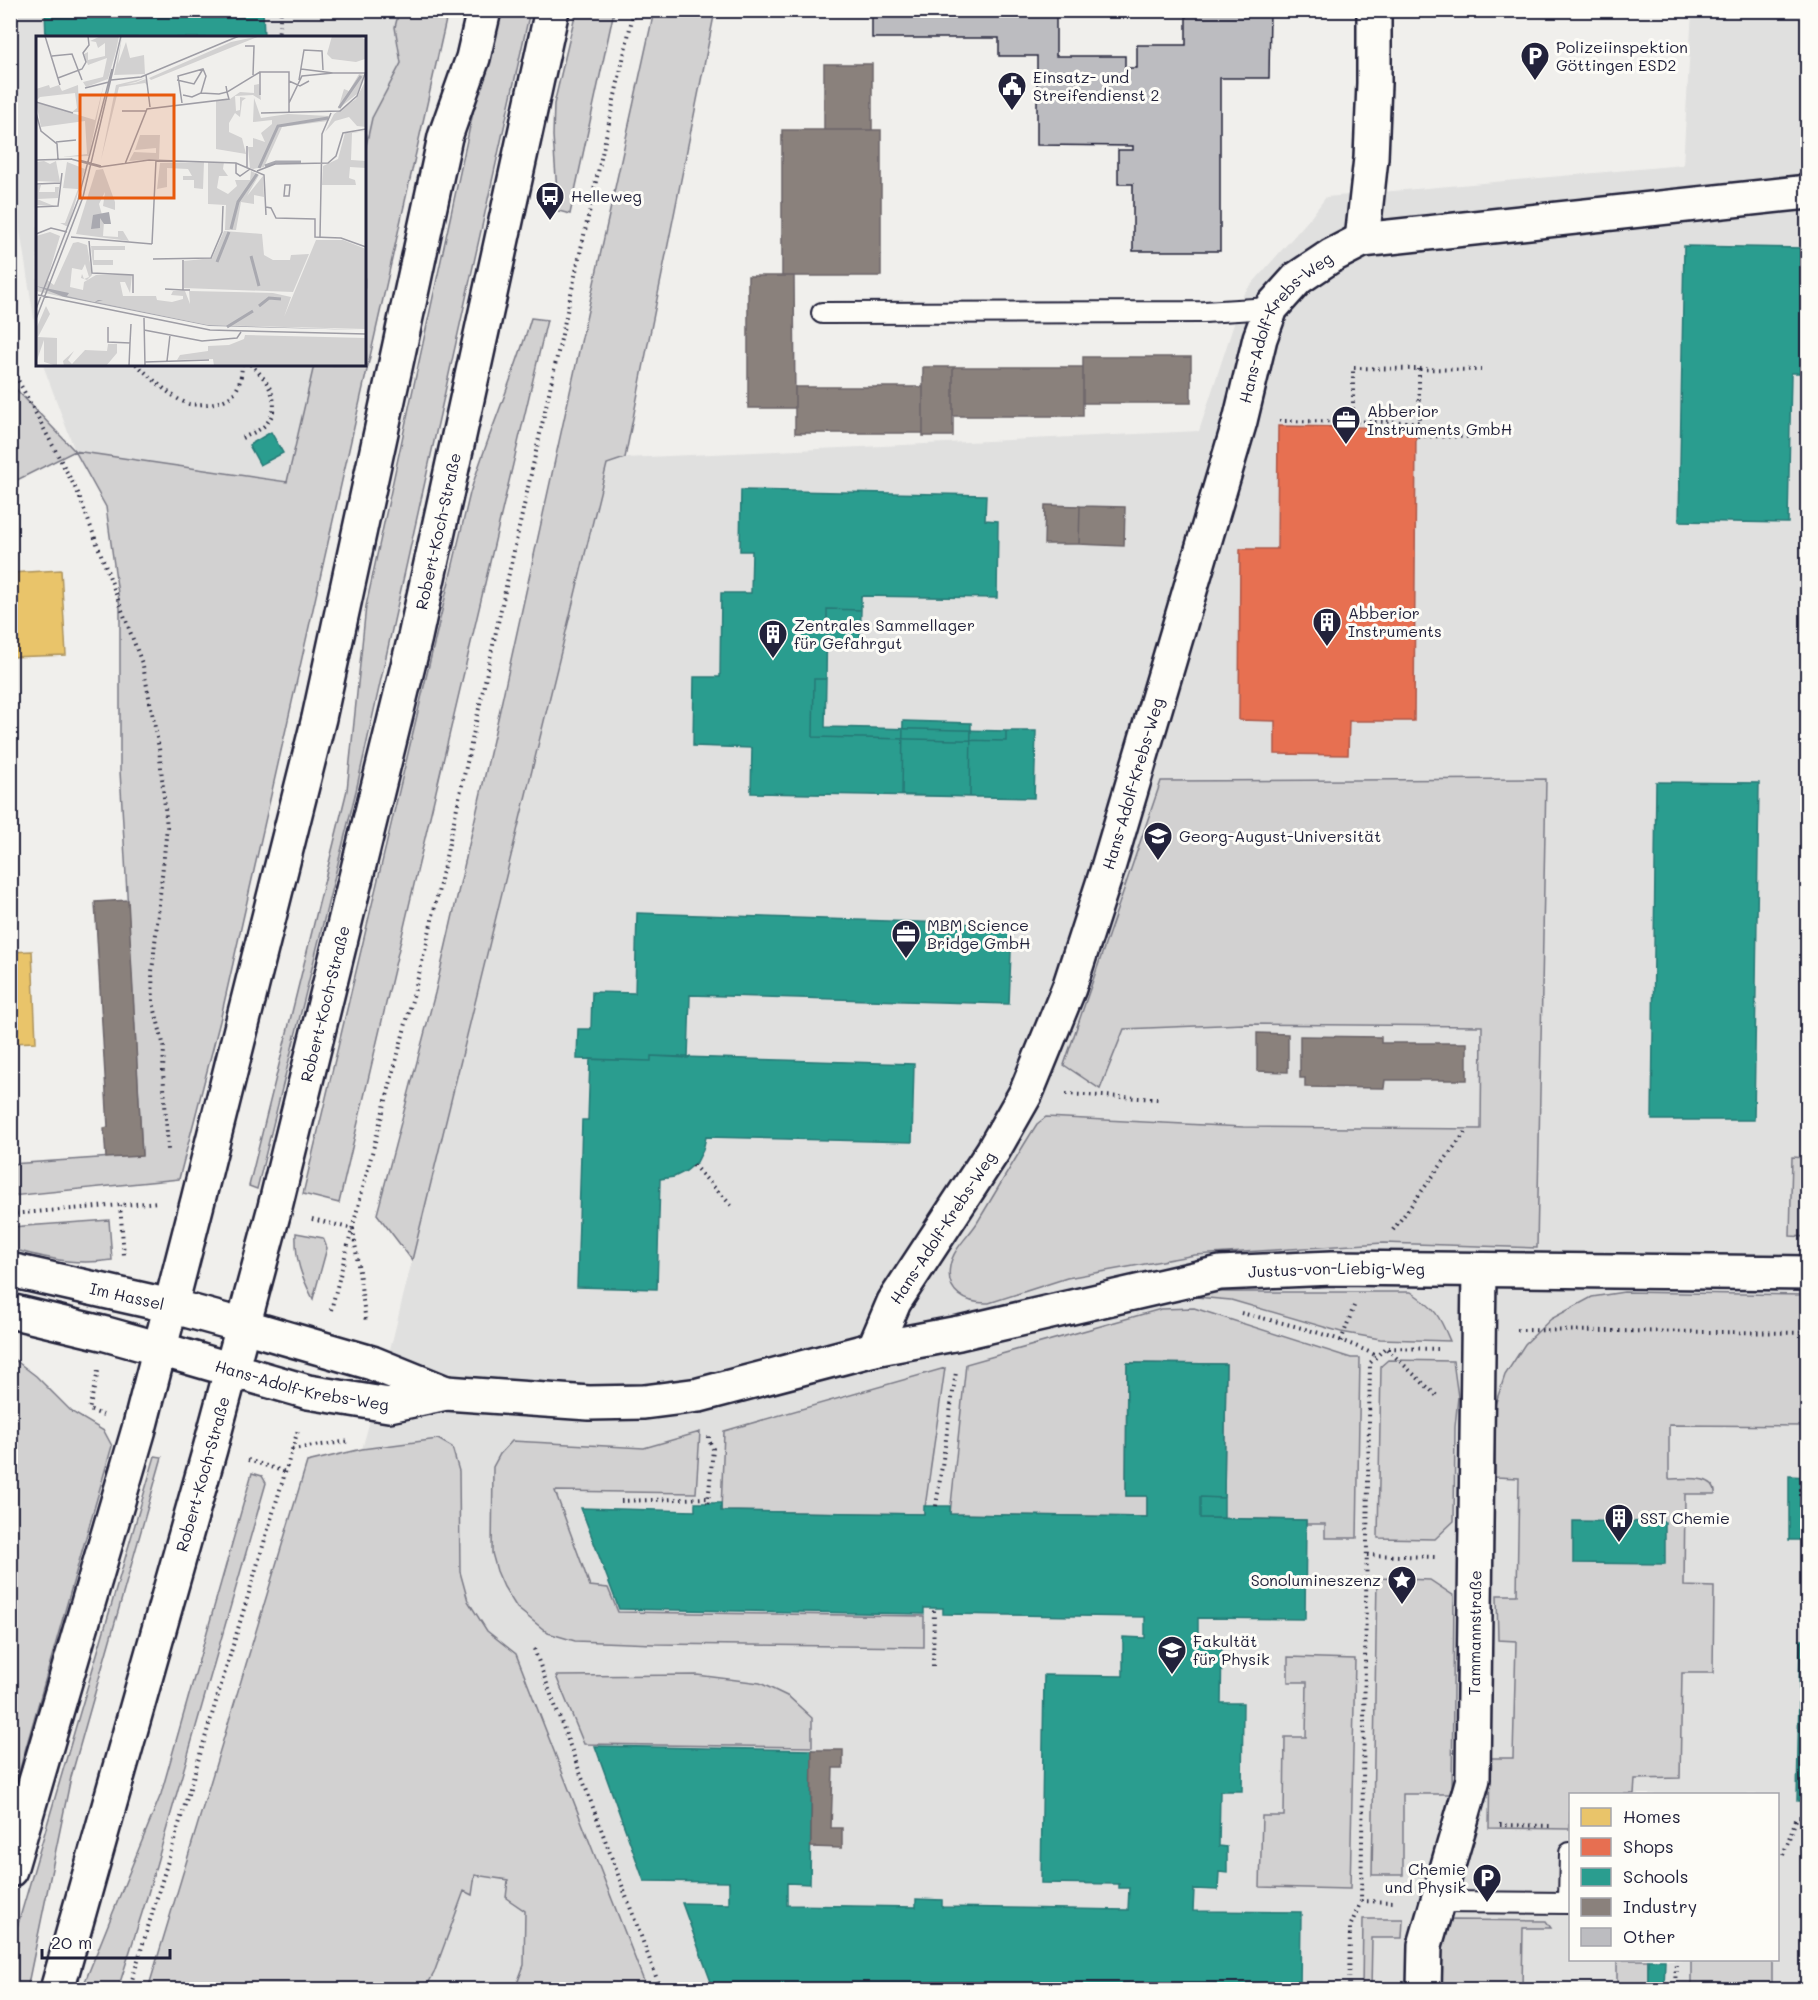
<svg xmlns="http://www.w3.org/2000/svg" width="1818" height="2000" viewBox="0 0 1818 2000" font-family="Mali,sans-serif">
<style>
.built{fill:#e0e0df;fill-rule:evenodd}
.green{fill:#d2d1d1;stroke:#7a7a86;stroke-width:1.5}
.homes{fill:#e9c46a;stroke:#ad935c;stroke-width:1.5}
.shops{fill:#e76f51;stroke:#ac584a;stroke-width:1.5}
.schools{fill:#2a9d8f;stroke:#287876;stroke-width:1.5}
.industry{fill:#8a817c;stroke:#6b6468;stroke-width:1.5}
.building{fill:#bcbcc0;stroke:#22223b;stroke-width:1.5}
.lines{fill:none;stroke-linecap:round;stroke-linejoin:round}
.service-casing{stroke:#22223b;stroke-width:24}
.minor-casing{stroke:#22223b;stroke-width:38}
.tertiary-casing{stroke:#22223b;stroke-width:38}
.path{stroke:#22223b;stroke-width:4;stroke-dasharray:1.5 4.5;stroke-linecap:butt}
.service{stroke:#fdfcf7;stroke-width:20}
.minor{stroke:#fdfcf7;stroke-width:33}
.tertiary{stroke:#fdfcf7;stroke-width:33}
.labels{text-anchor:middle;stroke-width:6;stroke-linejoin:round;paint-order:stroke}
.poi-label{font-size:16px;fill:#22223b;stroke:#fdfcf7;text-anchor:start}
.street-label{font-size:16px;fill:#22223b;stroke:#fdfcf7}
.inset-river{fill:none;stroke:#a9a9b0;stroke-width:3}
.inset-road{fill:none;stroke:#9e9da5;stroke-width:1.5}
.view{fill:#e8590c;fill-opacity:0.15;stroke:#e8590c;stroke-width:3}
.inset-edge{fill:none;stroke:#22223b;stroke-width:3}
</style>
<rect width="100%" height="100%" fill="#f0efec"/>
<filter id="ink" filterUnits="userSpaceOnUse"><feTurbulence type="fractalNoise" baseFrequency=".0167" numOctaves="2"/><feDisplacementMap in="SourceGraphic" scale="12" xChannelSelector="R" yChannelSelector="G"/><feConvolveMatrix kernelMatrix="1 2 1 2 8 2 1 2 1" color-interpolation-filters="sRGB"/></filter>
<g filter="url(#ink)">
<path class="built" d="M10 11H399L395 28 401 63 372 118 365 150 364 38H38L37 337 11 174Z
M1692 11H1807V1989L226 1990 362 1449 393 1338 607 464 625 458 1199 431 1244 293 1311 217 1326 197 1683 165ZM1570 1794H1778V1960H1570Z
M43 365H314L287 482 75 451Z"/>
<path class="green" d="M399 11H448L220 1021 179 1179 11 1196V1164L142 1155 120 771V608L106 507 75 451 11 483V386L14 387 75 451 287 482 314 365 364 364 365 150 372 118 401 63 395 27Z
M495 11H530L356 791 257 1189 249 1186 347 790 366 606Z
M576 11H614L570 214 555 210 557 192 553 136 554 104Z
M654 11H715L625 458 607 464 412 1260 377 1214 435 993 499 714Z
M531 318 547 320 339 1203 303 1194 470 493C488 434 514 377 531 318Z
M1546 779 1537 1248 1383 1243 1195 1255 1067 1278 989 1303C966 1304 945 1292 950 1266 953 1249 968 1237 977 1223 997 1190 1016 1157 1037 1124L1046 1117 1243 1127 1481 1129 1482 1026 1244 1024 1124 1029 1100 1089 1064 1065 1161 781Z
M1792 1157 1807 1158V1237L1790 1236Z
M109 1220 112 1260C72 1266 49 1258 11 1249V1227Z
M296 1233 323 1238 327 1248 313 1299C301 1275 295 1261 296 1233Z
M1195 1292H1411C1436 1309 1439 1315 1450 1341L1380 1339 1341 1332 1231 1300 1196 1297Z
M1624 1292 1807 1295V1426L1669 1425V1479C1683 1479 1717 1474 1715 1494H1685L1684 1586 1714 1587 1713 1673H1682L1680 1778 1635 1779 1634 1794H1570V1829L1489 1828 1490 1758H1513L1516 1641 1498 1640 1497 1595H1517L1519 1478 1495 1477V1405L1505 1375 1525 1344 1551 1319 1592 1297Z
M1194 1308 1351 1358H1360L1357 1538H1325V1524H1306V1520L1200 1518V1497H1224L1226 1364 1127 1363 1126 1496H1147V1517L950 1514 966 1364 1161 1309Z
M11 1357 36 1376 72 1412 104 1431 112 1446 11 1800Z
M1388 1360 1453 1361 1458 1397 1455 1427 1454 1521 1435 1539 1378 1538 1381 1366Z
M945 1368 924 1514 721 1511 724 1431Z
M700 1432 696 1493 555 1491 590 1586 608 1588 618 1612 924 1616V1647L654 1644 575 1641 548 1633 517 1608 504 1587 497 1571 492 1553 493 1467 500 1454 512 1441 644 1448Z
M438 1439 452 1447 459 1471 460 1572 468 1601 487 1631 516 1654 647 1989H515L524 1965 525 1911 506 1898 508 1880 475 1875 472 1895 464 1891 434 1973 425 1989H148L307 1462 362 1449Z
M155 1456 162 1457 71 1777 27 1989H11V1948Z
M252 1473 262 1476 266 1483 147 1897 118 1989H82L161 1794Z
M1377 1578 1430 1580 1454 1596 1452 1794H1403V1875H1372Z
M1288 1657 1355 1659 1350 1889 1260 1887 1262 1816H1284L1285 1737H1306L1307 1682H1288Z
M697 1675 760 1683 789 1697 812 1718V1747L584 1744 556 1676Z
M1363 1919H1403L1402 1938H1372L1371 1989H1362Z
M1449 1920 1546 1921 1551 1928H1523L1522 1989 1441 1990V1928Z
M1617 1960H1648V1989H1617Z
M1691 1960H1772V1989H1691Z"/>
<path class="homes" d="M61 570 66 655 10 657V573Z
M32 951 36 1042 10 1043V952Z"/>
<path class="shops" d="M1278 426 1416 428 1414 721H1349L1348 755 1275 754V721L1239 720 1240 549H1277Z"/>
<path class="schools" d="M45 10H263L264 38H46Z
M1684 246 1808 248V373H1791L1788 523 1679 521Z
M271 432 283 453 260 465 249 445Z
M741 490 986 495 985 520 998 521 997 598 861 596V610L827 609 826 679H814L813 737 1006 741V731H1036L1034 798 751 793 752 748 693 746 694 677H720L721 593H751L752 551H740Z
M827 609 861 610 860 644 827 643Z
M814 679H826L825 727 1006 731V741L813 737Z
M903 721 971 723 970 797 902 795Z
M1656 782 1759 783 1754 1120H1652Z
M637 913 1012 925 1009 1004 690 995 688 1058 651 1056V1061L577 1059 578 1029H591L592 992 635 993Z
M651 1056 914 1064 912 1142 706 1137 703 1150 697 1162 686 1171 674 1177 660 1179 657 1289 577 1287 582 1120H588L590 1059 651 1061Z
M1127 1363 1226 1364 1224 1498 1200 1497V1518L1306 1520 1305 1619 1198 1618V1639H1222L1221 1703H1243L1242 1791H1220L1219 1846 1227 1847V1873L1219 1872 1218 1890 1194 1889 1193 1911 1301 1912 1300 1990H714L682 1903 729 1904V1882L644 1881 595 1746 812 1750 810 1884 787 1883V1905L916 1907V1899L942 1900V1907L1128 1910 1129 1888H1119V1884L1041 1883 1044 1675 1123 1676V1637L1145 1638V1617L943 1614V1608H924V1614L619 1609 581 1508 695 1511V1503H721V1511L924 1514V1506H950V1514L1147 1517V1496H1126Z
M1789 1476 1808 1477V1540H1789Z
M1200 1497 1224 1498V1518H1200Z
M1573 1521 1665 1522V1564L1573 1563Z
M1800 1640H1808V1801H1797Z
M1805 1896H1808V1990H1804Z
M1648 1960H1665L1664 1990H1648Z"/>
<path class="industry" d="M824 64H872V130H824Z
M782 130H881V276H782Z
M748 276H794L795 408H748Z
M1083 357H1191V403H1083Z
M923 367H953V436H923Z
M953 367H1083V416H953Z
M795 387H923V433H795Z
M1045 505 1080 506 1079 544H1044Z
M1080 506 1125 507 1124 546 1079 544Z
M128 900 142 1156 106 1158 104 1128 108 1127 95 902Z
M1257 1033 1288 1034V1072L1257 1071Z
M1300 1036 1381 1037V1043H1467V1080H1385L1384 1088 1305 1087V1078H1300Z
M812 1750H843V1768H833L831 1828H842V1848L811 1847Z"/>
<path class="building" d="M872 10H1056V56H1125V68H1137V45H1186V10H1270L1269 78H1220V251H1133V184H1118V150H1133V146L1037 145V56H999V38H872Z
M1270 10H1284V15H1270Z"/>
<g class="lines">
<g class="service-casing">
<path id="service" d="M822 313 1204 312 1271 308
M1437 1902 1569 1903 1570 1853"/>
</g>
<g class="minor-casing">
<g id="minor">
<path d="M1362 240 1371 158 1374 83V10"/>
<path d="M244 1326 372 1363 446 1393"/>
<path id="s1" d="M160 1349 308 1392 389 1405 446 1393 589 1403 644 1402 699 1395 874 1349 959 1333 1220 1273 1332 1268 1808 1273"/>
<path id="s2" d="M874 1349 894 1302 993 1151 1026 1093 1069 988 1107 871 1240 421 1260 338 1271 308 1298 278 1331 256 1362 240 1808 192"/>
<path id="s3" d="M1424 1990 1425 1945 1473 1779 1479 1270"/>
</g>
</g>
<g class="tertiary-casing">
<g id="tertiary">
<path id="s4" d="M10 1270 171 1306 244 1326"/>
<path d="M10 1311 106 1334 160 1349"/>
<path d="M10 1870 139 1429 198 1200 319 718 445 137 473 58 484 10"/>
<path id="s5" d="M57 1990 210 1449 274 1211 415 637 552 10"/>
</g>
</g>
<path class="path" d="M298 10 300 14
M278 38 281 10
M136 364C150 376 172 399 189 404 194 405 202 404 207 404 234 401 241 390 242 364
M10 365 78 493 143 666 159 748 167 827 152 972 153 1002 164 1047 163 1071 168 1150
M1419 369V436L1481 437
M1279 421 1419 422
M1353 421V368L1481 370
M242 438C251 434 261 430 267 423 284 403 266 377 250 364
M1802 442H1808
M1066 1094 1158 1099
M693 1165 731 1205
M120 1205 124 1255
M10 1214 159 1202
M312 1219 353 1229 366 1322
M1393 1230 1467 1130
M331 1310 426 947 634 10
M1241 1313C1287 1324 1334 1334 1377 1356
M1517 1330 1808 1333
M1341 1341 1354 1306
M1387 1349 1438 1397
M98 1371 89 1410 103 1415
M292 1449 351 1441
M248 1460 286 1472
M621 1501 709 1498
M708 1503 713 1449 709 1440V1432
M936 1506 956 1372
M1367 1555 1436 1557
M534 1649 661 1990
M933 1666 934 1608
M1500 1825 1552 1826
M1783 1855 1797 1817H1808
M1361 1901 1396 1902
M129 1990 298 1430
M1349 1990 1350 1927 1361 1901 1370 1363 1385 1348 1441 1349
M1675 1990 1676 1960"/>
<use href="#service" class="service"/>
<use href="#minor" class="minor"/>
<use href="#tertiary" class="tertiary"/>
</g>
</g>
<defs>
<g id="parking-pin" transform="scale(1.5)"><path d="M0 17L-7.5 6A9.5 9.5 0 1 1 7.5 6Z" fill="#22223b" stroke="#fdfcf7"/><path d="M-3.5-5.5H1a3.5 3.5 0 0 1 0 7H-1V5.5H-3.5ZM-1-3.4V-.6H.8a1.4 1.4 0 0 0 0-2.8Z" fill="#fff"/></g>
<g id="civic-pin" transform="scale(1.5)"><path d="M0 17L-7.5 6A9.5 9.5 0 1 1 7.5 6Z" fill="#22223b" stroke="#fdfcf7"/><path d="M-.6-6.5H3V-4.5H.6V-3L4-1V1h2V6H-6V1h2V-1L-.6-3ZM-1.2 2.5V6h2.4V2.5Z" fill="#fff"/></g>
<g id="bus-pin" transform="scale(1.5)"><path d="M0 17L-7.5 6A9.5 9.5 0 1 1 7.5 6Z" fill="#22223b" stroke="#fdfcf7"/><path d="M-5-6H5V4H4V6H2V4H-2V6H-4V4H-5ZM-3.5-4V0h7V-4ZM-3.5 1.2v1.5H-2V1.2ZM2 1.2v1.5H3.5V1.2Z" fill="#fff"/></g>
<g id="office-pin" transform="scale(1.5)"><path d="M0 17L-7.5 6A9.5 9.5 0 1 1 7.5 6Z" fill="#22223b" stroke="#fdfcf7"/><path d="M-6-3h4V-5.5h4V-3h4V5H-6ZM-1-4.5V-3h2v-1.5ZM-6 0V1H6V0Z" fill="#fff"/></g>
<g id="building-pin" transform="scale(1.5)"><path d="M0 17L-7.5 6A9.5 9.5 0 1 1 7.5 6Z" fill="#22223b" stroke="#fdfcf7"/><path d="M-4-6H4V6H1V3H-1V6H-4ZM-2.5-4.3h1.7v1.8h-1.7ZM.8-4.3h1.7v1.8H.8ZM-2.5-1h1.7V.8h-1.7ZM.8-1h1.7V.8H.8Z" fill="#fff"/></g>
<g id="university-pin" transform="scale(1.5)"><path d="M0 17L-7.5 6A9.5 9.5 0 1 1 7.5 6Z" fill="#22223b" stroke="#fdfcf7"/><path d="M0-5L7-2L0 1L-7-2ZM-4 1L0 2.5L4 1V4Q0 6-4 4Z" fill="#fff"/></g>
<g id="sight-pin" transform="scale(1.5)"><path d="M0 17L-7.5 6A9.5 9.5 0 1 1 7.5 6Z" fill="#22223b" stroke="#fdfcf7"/><path d="M0-6L1.8-2.2L6-1.7L2.9 1.2L3.7 5.4L0 3.3L-3.7 5.4L-2.9 1.2L-6-1.7L-1.8-2.2Z" fill="#fff"/></g>
</defs>
<g fill-rule="evenodd">
<use href="#parking-pin" x="1535" y="56"/>
<use href="#civic-pin" x="1012" y="86"/>
<use href="#bus-pin" x="550" y="196"/>
<use href="#office-pin" x="1346" y="420"/>
<use href="#building-pin" x="1327" y="622"/>
<use href="#building-pin" x="773" y="634"/>
<use href="#university-pin" x="1158" y="836"/>
<use href="#office-pin" x="906" y="934"/>
<use href="#building-pin" x="1619" y="1518"/>
<use href="#sight-pin" x="1402" y="1580"/>
<use href="#university-pin" x="1172" y="1650"/>
<use href="#parking-pin" x="1487" y="1878"/>
</g>
<g class="labels">
<g class="poi-label">
<text x="1556" y="53">Polizeiinspektion<tspan x="1556" dy="18">Göttingen ESD2</tspan></text>
<text x="1033" y="83">Einsatz- und<tspan x="1033" dy="18">Streifendienst 2</tspan></text>
<text x="571" y="202">Helleweg</text>
<text x="1367" y="417">Abberior<tspan x="1367" dy="18">Instruments GmbH</tspan></text>
<text x="1348" y="619">Abberior<tspan x="1348" dy="18">Instruments</tspan></text>
<text x="794" y="631">Zentrales Sammellager<tspan x="794" dy="18">für Gefahrgut</tspan></text>
<text x="1179" y="842">Georg-August-Universität</text>
<text x="927" y="931">MBM Science<tspan x="927" dy="18">Bridge GmbH</tspan></text>
<text x="1640" y="1524">SST Chemie</text>
<text x="1381" y="1586" text-anchor="end">Sonolumineszenz</text>
<text x="1193" y="1647">Fakultät<tspan x="1193" dy="18">für Physik</tspan></text>
<text x="1466" y="1875" text-anchor="end">Chemie<tspan x="1466" dy="18">und Physik</tspan></text>
</g>
<g class="street-label">
<text dy="6" stroke="none"><textPath href="#s2" startOffset="1112">Hans-Adolf-Krebs-Weg</textPath></text>
<text dy="6" stroke="none"><textPath href="#s5" startOffset="1508">Robert-Koch-Straße</textPath></text>
<text dy="6" stroke="none"><textPath href="#s2" startOffset="626">Hans-Adolf-Krebs-Weg</textPath></text>
<text dy="6" stroke="none"><textPath href="#s5" startOffset="1022">Robert-Koch-Straße</textPath></text>
<text dy="6" stroke="none"><textPath href="#s2" startOffset="140">Hans-Adolf-Krebs-Weg</textPath></text>
<text dy="6" stroke="none"><textPath href="#s1" startOffset="1200">Justus-von-Liebig-Weg</textPath></text>
<text dy="6" stroke="none"><textPath href="#s4" startOffset="120">Im Hassel</textPath></text>
<text dy="6" stroke="none"><textPath href="#s1" startOffset="147">Hans-Adolf-Krebs-Weg</textPath></text>
<text dy="6" stroke="none"><textPath href="#s5" startOffset="536">Robert-Koch-Straße</textPath></text>
<text dy="6" stroke="none"><textPath href="#s3" startOffset="364">Tammannstraße</textPath></text>
</g>
</g>
<g transform="translate(36 36)">
<rect width="330" height="330" fill="#f0efec"/>
<path d="M65 0H83L80 15 72 43 50 51 47 46 67 41 71 22 52 29 48 18 52 16V24L69 20V7L62 12 60 6 54 5ZM86 0 82 28 90 6 94 22 108 19 109 38 78 39ZM224 0 115 44 113 42 195 6ZM296 0H323L330 4 329 23 320 26 296 23 291 18ZM323 38 328 39 321 58 302 73 308 53 313 55ZM109 42 100 46 90 48 99 47 110 43 112 50 109 47 83 51 65 124 80 49ZM330 44V91L321 90 313 81 299 85 289 96 298 78 320 63ZM68 47 53 120 26 121 51 118 49 85 5 91 0 66 59 84ZM223 48 225 64 217 59 199 60 200 75 204 74V61L210 62 206 65 204 81 199 77 193 87V96L206 102 210 118 180 113V65L194 63 204 56 218 57V49ZM13 49 14 52 23 49 26 55 42 49 43 76H36L41 72 39 57 4 61 0 65V53ZM218 62 225 82 252 78 294 80 292 85 246 91 228 131 217 133 214 132 212 111H217V102L229 106 225 97 236 88V84L217 86ZM330 95 316 97 315 124 330 125V132L314 131 313 142 319 144 320 149H286L287 130 302 123 309 97ZM104 99H124L123 123 93 125 98 116 120 117V112L99 114ZM8 125 14 128 20 125 24 146 0 145V126ZM31 126 49 133 32 191 24 187H29L42 153 27 152ZM172 126H188L187 133 192 140H183L181 152 192 158 201 150 199 144H214L215 135 223 139 211 160 227 140 228 161 218 159V168L205 166 200 194H189L190 169 172 168ZM124 127 168 126 167 153 158 152V144H147V140H156L152 133 131 132V151L121 153ZM67 133 79 166V174L67 170 69 156 63 168 68 186 67 200 82 201V195H87L93 205 40 198 60 134ZM0 149H5L3 156H19V151H23L22 162 1 163 18 170 0 169ZM188 195 226 198 228 219 237 224H254L255 219 273 218 257 256 148 252V225L176 222ZM14 196 24 200 11 244 18 249 37 207 42 206 51 209 56 239 51 244 45 242 46 238 48 243 53 241 49 228 46 234 36 232 34 251 47 254 48 246 60 239H96L94 257 89 246H84L87 260H120L121 264 136 266 147 263V260L135 259 137 255H149L154 268 153 255 237 257 255 261 248 281 280 204H307L330 213V293L172 289 30 260 31 257 27 261 0 255V200ZM89 210V214H58V224H77V229H57L55 210ZM10 270 14 278 2 301 21 302V330L8 326V304L0 327V293ZM209 299 330 302V330H178L177 323 141 324 144 319 172 315V310L193 309 208 303ZM72 308H81V317L70 330H28L27 325 38 315 32 324 36 328 49 314 71 315Z" fill="#d2d1d1"/>
<path d="M73 176 75 188H68L64 182V192L55 193 57 179ZM0 250 33 257 31 260 59 266 62 264H67L60 266 172 289 330 294 173 290 28 261Z" fill="#a9a9b0"/>
<path class="inset-river" d="M303 72 325 40M229 130 240 126H265M223 132 242 90 292 82M195 193 202 166 221 138M215 220 223 250M181 226 193 196M223 270 233 262 245 263M191 291 217 275"/>
<path class="inset-road" d="M9 0 24 49M0 3V37M209 10H218L217 39M16 20 36 18 46 44M297 37H330M110 39 114 71M22 42 46 33 50 26 47 17 53 9 52 0M75 44 105 41 203 0M141 44 158 48 167 33M263 44 268 14 286 15 287 34M253 45 264 50 273 45M49 52 73 46M165 57 183 58 191 56 190 50M224 59V36H253V67M0 66 37 77M146 67 142 40 167 33 170 40 165 57 156 61 147 59M86 75H110M0 77 5 95 21 108 22 123M225 77 304 75 321 60 330 35M253 77V67L266 40 297 37 265 33M20 106 40 104M35 123 64 131 113 124 200 127 228 139 230 179M0 124 36 123M43 124 65 130M200 127V137L204 140 214 133M89 128 111 73 193 63 191 56 224 36M211 131V110M221 135 239 128 292 127 300 120 307 97 330 93M0 148 25 147M249 149H254L253 160H248ZM0 171 22 170 26 137M230 171 235 172 240 182 279 183V201L305 202 330 211M0 198 15 192 31 196M35 201 116 208M284 201 286 98 295 77M53 205 56 237 97 239V257M116 208 120 124M117 223 175 222 186 196 187 170M147 224V254H154M129 253 147 254M2 259 174 294 330 298M0 273 42 164 76 33M108 282 109 330M0 283 47 161 85 0M72 291V306L94 307 95 288M108 294 166 305 201 302 205 296M131 325 134 299M109 326 173 324M93 330 94 307"/>
<path class="view" d="M44 59H138V162H44Z"/>
<rect width="330" height="330" class="inset-edge"/>
</g>
<rect width="1818" height="2000" fill="none" stroke="#fdfcf7" stroke-width="36"/>
<rect x="18" y="18" width="1782" height="1964" fill="none" stroke="#22223b" stroke-width="2" filter="url(#ink)"/>
<rect x="1569" y="1793" width="210" height="168" fill="#fdfcf7" stroke="#a5a5ac" stroke-width="1.5"/>
<rect x="1581" y="1808" width="30" height="18" fill="#e9c46a" stroke="#a5a5ac" stroke-width="1.5"/>
<text x="1623" y="1823" font-size="18" fill="#22223b">Homes</text>
<rect x="1581" y="1838" width="30" height="18" fill="#e76f51" stroke="#a5a5ac" stroke-width="1.5"/>
<text x="1623" y="1853" font-size="18" fill="#22223b">Shops</text>
<rect x="1581" y="1868" width="30" height="18" fill="#2a9d8f" stroke="#a5a5ac" stroke-width="1.5"/>
<text x="1623" y="1883" font-size="18" fill="#22223b">Schools</text>
<rect x="1581" y="1898" width="30" height="18" fill="#8a817c" stroke="#a5a5ac" stroke-width="1.5"/>
<text x="1623" y="1913" font-size="18" fill="#22223b">Industry</text>
<rect x="1581" y="1928" width="30" height="18" fill="#bcbcc0" stroke="#a5a5ac" stroke-width="1.5"/>
<text x="1623" y="1943" font-size="18" fill="#22223b">Other</text>
<path d="M42 1949v9h128v-9" fill="none" stroke="#22223b" stroke-width="3"/>
<text x="51" y="1949" font-size="18" fill="#22223b" stroke="#fdfcf7" stroke-width="4.5" paint-order="stroke">20 m</text>
</svg>
